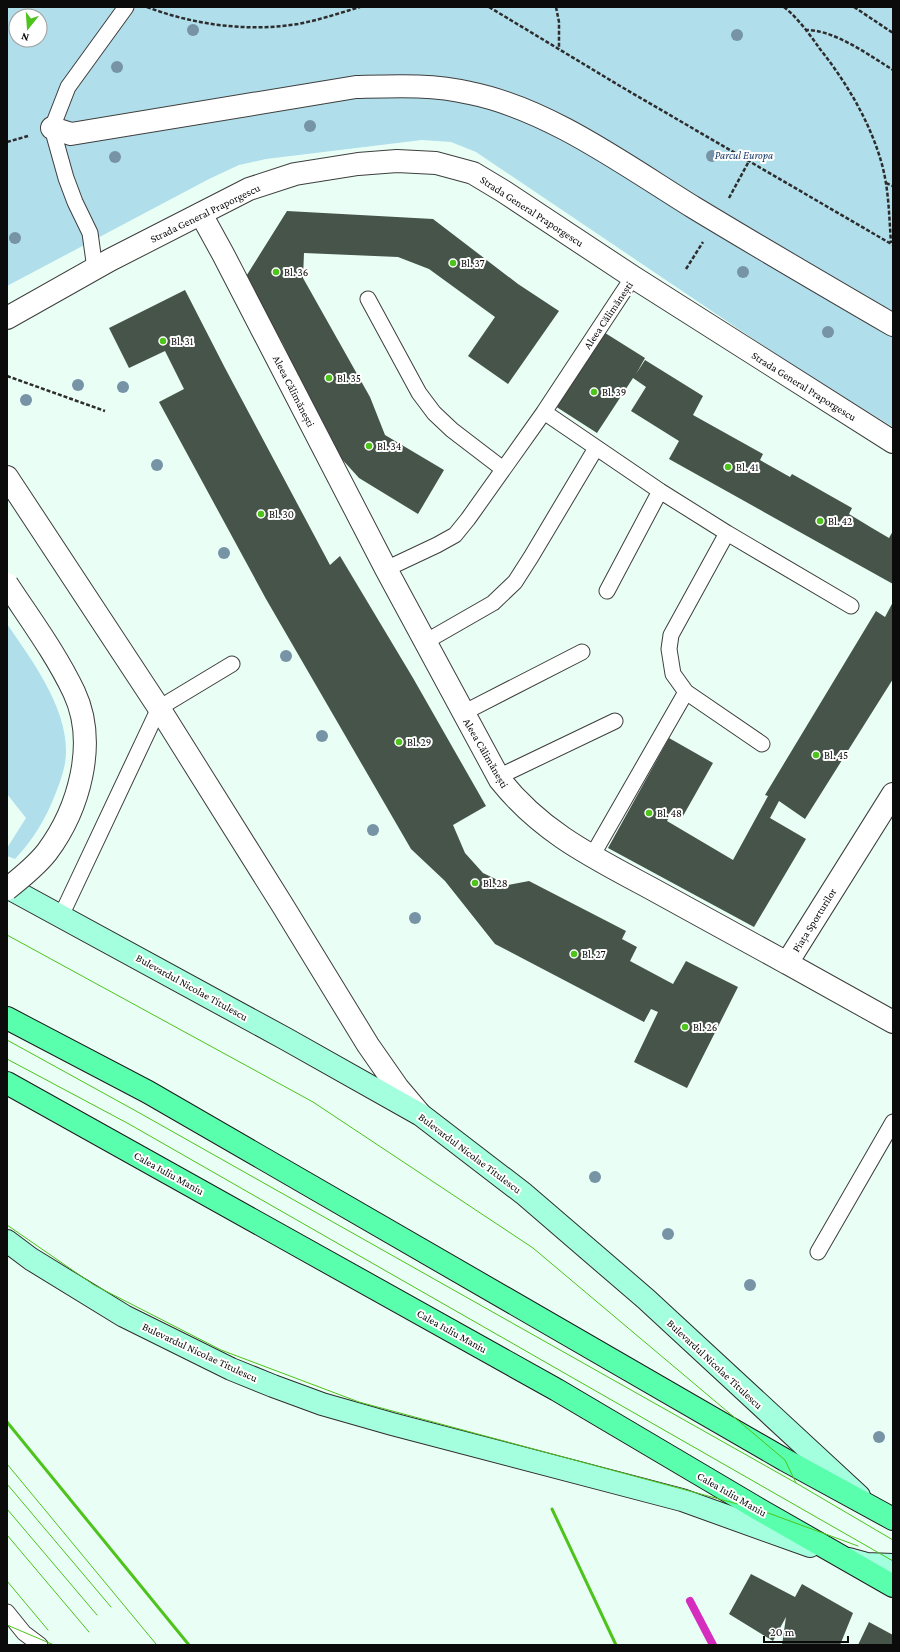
<svg xmlns="http://www.w3.org/2000/svg" width="900" height="1652" viewBox="0 0 900 1652" font-family="'Crimson Pro',serif">
<style>
.green{fill:#b1deeb;fill-rule:evenodd}
.lines{fill:none;stroke-linecap:round;stroke-linejoin:round}
.stream{stroke:#d52dbd;stroke-width:8}
.building{fill:#475449}
.service-casing{stroke:#3e3e3e;stroke-width:17}
.pedestrian-casing{stroke:#3e3e3e;stroke-width:24}
.minor-casing{stroke:#3e3e3e;stroke-width:24}
.tertiary-casing{stroke:#3e3e3e;stroke-width:24}
.secondary-casing{stroke:#2d2d2d;stroke-width:24}
.primary-casing{stroke:#1c1c1c;stroke-width:24}
.path{stroke:#2d2d2d;stroke-width:2.5;stroke-dasharray:4 2;stroke-linecap:butt}
.service{stroke:#fff;stroke-width:15}
.pedestrian{stroke:#fff;stroke-width:22}
.minor{stroke:#fff;stroke-width:22}
.tertiary{stroke:#fff;stroke-width:22}
.secondary{stroke:#a4ffde;stroke-width:22}
.primary{stroke:#59ffac;stroke-width:22}
.tram{stroke:#4ec31c;stroke-width:1}
.rail{stroke:#4ec31c;stroke-width:3}
.tertiary-bridge-casing{stroke:#3e3e3e;stroke-width:24;stroke-linecap:butt}
.tertiary-bridge{stroke:#fff;stroke-width:22}
.tree{fill:#7694a6}
.poi-dot{fill:#4ec31c;stroke:#fff;stroke-width:1.5}
.labels{text-anchor:middle;stroke-width:4;stroke-linejoin:round;paint-order:stroke}
.park-label{font-size:11px;font-style:italic;fill:#183c66;stroke:#fff}
.street-label{font-size:11px;fill:#0b0b0b;stroke:#fff}
.poi-label{font-size:11px;fill:#0b0b0b;stroke:#fff;text-anchor:start}
</style>
<rect width="100%" height="100%" fill="#e9fff5"/>
<path class="green" d="M7 7H893V427L792 365 476 152 451 142 422 140 266 159 239 165 209 179 7 286ZM16 16H40V40H16Z
M7 624C31 659 67 707 66 752 66 767 60 782 55 795 45 820 33 840 15 859L7 856V848L26 818 7 794Z"/>
<g class="lines">
<path class="stream" d="M690 1601 713 1645"/>
</g>
<path class="building" d="M287 211 433 219 518 284 559 311 508 384 468 356 495 317 429 269 398 257 304 253 303 278 370 397 385 435 444 470 418 514 359 478 340 457 319 421 283 344 245 278Z
M185 290 225 368 330 565 340 556 413 678 486 806 453 825 465 853 483 873 508 885 529 881 626 931 622 939 637 947 630 961 673 984 686 961 738 987 687 1088 634 1062 658 1012 651 1009 644 1022 495 944 445 881 411 849 266 599 159 402 184 389 165 351 129 368 109 328Z
M602 331 645 358 636 374 645 360 703 396 693 415 763 454 760 460 790 477 792 474 852 508 849 514 872 528 889 538 893 531V584L669 459 679 441 631 411 646 387 633 378 597 433 555 406Z
M893 602V679L805 819 779 801 770 818 806 839 754 927 608 848 669 738 713 763 683 816 673 810 667 821 733 860 768 796 765 795 876 611 885 617Z
M751 1574 795 1597 802 1584 853 1613 840 1645H782L786 1617 773 1641 729 1614Z
M869 1622 893 1635V1645H858Z"/>
<g class="lines">
<g class="service-casing">
<path id="service" d="M95 269 90 233 75 202 66 178 52 128 68 87 126 7
M368 299 419 393 434 413 452 430 503 469
M544 412 660 491 727 533 671 635 669 649 673 674 686 692 762 744
M727 533 851 606
M386 569 437 545 455 535 468 519 544 412 633 277
M607 591 660 491
M425 642 493 603 515 582 531 557 596 448
M463 713 582 652
M498 777 615 721
M592 856 686 692
M61 916 159 708 232 664
M818 1252 893 1122
M7 1612 24 1633 40 1645"/>
</g>
<g class="pedestrian-casing">
<path id="pedestrian" d="M52 128 71 134 356 87C394 86 433 84 470 93 549 109 625 165 693 207 759 247 826 286 893 325"/>
</g>
<g class="minor-casing">
<path id="minor" d="M201 214 223 254 386 569 500 780C543 834 595 858 654 890 698 914 743 939 787 963
M893 794 787 963 893 1022"/>
</g>
<g class="tertiary-casing">
<path id="tertiary" d="M7 318 110 260 249 189 295 174 358 164 397 161 436 163 473 173 503 191 633 277 893 442
M7 477 159 708 283 906 368 1045 398 1088 420 1114"/>
</g>
<g class="secondary-casing">
<path id="secondary" d="M7 887 286 1039 421 1115 524 1194 646 1299 859 1496
M7 1241 31 1259 124 1316 231 1369 273 1386 322 1404 392 1424 682 1500 810 1546
M849 1559 867 1564 893 1565"/>
</g>
<g class="primary-casing">
<path id="primary" d="M7 1018 148 1092 785 1460 893 1519
M7 1083 557 1390 760 1510 893 1586"/>
</g>
<path class="path" d="M147 7C194 25 248 32 298 24 319 20 340 13 360 7
M489 7 620 86 893 245
M556 7 559 22V49
M784 7C798 18 810 35 820 49 846 82 869 120 881 161 889 188 889 216 891 243
M854 7 893 33
M805 30C833 29 869 55 893 70
M7 142 28 136
M886 183 893 186
M729 198 749 161
M686 269 703 242
M7 376 105 411"/>
<use href="#service" class="service"/>
<use href="#pedestrian" class="pedestrian"/>
<use href="#minor" class="minor"/>
<use href="#tertiary" class="tertiary"/>
<use href="#secondary" class="secondary"/>
<use href="#primary" class="primary"/>
<path class="tram" d="M7 935 313 1102 533 1248 785 1460 796 1483
M7 1040 136 1111 796 1483 893 1540
M7 1059 129 1124 893 1561
M7 1225 94 1285 221 1350 359 1402 760 1510 858 1546
M7 1464 156 1644
M7 1484 111 1607
M7 1509 97 1615
M7 1535 89 1632
M7 1581 48 1630
M7 1625 54 1645"/>
<path class="rail" d="M7 1422 189 1645
M552 1509 616 1645"/>
<g class="tertiary-bridge-casing">
<path id="tertiary-bridge" d="M7 584C30 619 56 654 74 692 98 743 79 809 47 852 36 866 21 878 7 889"/>
</g>
<use href="#tertiary-bridge" class="tertiary-bridge"/>
</g>
<g class="tree">
<circle cx="193" cy="30" r="6"/>
<circle cx="737" cy="35" r="6"/>
<circle cx="117" cy="67" r="6"/>
<circle cx="310" cy="126" r="6"/>
<circle cx="712" cy="156" r="6"/>
<circle cx="115" cy="157" r="6"/>
<circle cx="15" cy="238" r="6"/>
<circle cx="743" cy="272" r="6"/>
<circle cx="828" cy="332" r="6"/>
<circle cx="78" cy="385" r="6"/>
<circle cx="123" cy="387" r="6"/>
<circle cx="26" cy="400" r="6"/>
<circle cx="157" cy="465" r="6"/>
<circle cx="224" cy="553" r="6"/>
<circle cx="286" cy="656" r="6"/>
<circle cx="322" cy="736" r="6"/>
<circle cx="373" cy="830" r="6"/>
<circle cx="415" cy="918" r="6"/>
<circle cx="595" cy="1177" r="6"/>
<circle cx="668" cy="1234" r="6"/>
<circle cx="750" cy="1285" r="6"/>
<circle cx="879" cy="1437" r="6"/>
</g>
<g class="poi-dot">
<circle cx="453" cy="263" r="4"/>
<circle cx="276" cy="272" r="4"/>
<circle cx="163" cy="341" r="4"/>
<circle cx="329" cy="378" r="4"/>
<circle cx="594" cy="392" r="4"/>
<circle cx="369" cy="446" r="4"/>
<circle cx="728" cy="467" r="4"/>
<circle cx="261" cy="514" r="4"/>
<circle cx="820" cy="521" r="4"/>
<circle cx="399" cy="742" r="4"/>
<circle cx="816" cy="755" r="4"/>
<circle cx="649" cy="813" r="4"/>
<circle cx="475" cy="883" r="4"/>
<circle cx="574" cy="954" r="4"/>
<circle cx="685" cy="1027" r="4"/>
</g>
<g class="labels">
<g class="park-label">
<text x="744" y="159">Parcul Europa</text>
</g>
<g class="street-label">
<text transform="translate(532 211) rotate(33)" y="4">Strada General Praporgescu</text>
<text transform="translate(205 213) rotate(-26)" y="4">Strada General Praporgescu</text>
<text transform="translate(608 315) rotate(-56)" y="4">Aleea Călimănești</text>
<text transform="translate(804 386) rotate(32)" y="4">Strada General Praporgescu</text>
<text transform="translate(294 391) rotate(63)" y="4">Aleea Călimănești</text>
<text transform="translate(486 753) rotate(60)" y="4">Aleea Călimănești</text>
<text transform="translate(814 920) rotate(-58)" y="4">Piața Sporturilor</text>
<text transform="translate(192 987) rotate(29)" y="4">Bulevardul Nicolae Titulescu</text>
<text transform="translate(470 1153) rotate(37)" y="4">Bulevardul Nicolae Titulescu</text>
<text transform="translate(169 1173) rotate(29)" y="4">Calea Iuliu Maniu</text>
<text transform="translate(452 1331) rotate(29)" y="4">Calea Iuliu Maniu</text>
<text transform="translate(200 1352) rotate(25)" y="4">Bulevardul Nicolae Titulescu</text>
<text transform="translate(715 1364) rotate(43)" y="4">Bulevardul Nicolae Titulescu</text>
<text transform="translate(732 1494) rotate(30)" y="4">Calea Iuliu Maniu</text>
</g>
<g class="poi-label">
<text x="461" y="267">Bl. 37</text>
<text x="284" y="276">Bl. 36</text>
<text x="171" y="345">Bl. 31</text>
<text x="337" y="382">Bl. 35</text>
<text x="602" y="396">Bl. 39</text>
<text x="377" y="450">Bl. 34</text>
<text x="736" y="471">Bl. 41</text>
<text x="269" y="518">Bl. 30</text>
<text x="828" y="525">Bl. 42</text>
<text x="407" y="746">Bl. 29</text>
<text x="824" y="759">Bl. 45</text>
<text x="657" y="817">Bl. 48</text>
<text x="483" y="887">Bl. 28</text>
<text x="582" y="958">Bl. 27</text>
<text x="693" y="1031">Bl. 26</text>
</g>
</g>
<rect width="900" height="1652" fill="none" stroke="#0b0b0b" stroke-width="16"/>
<g transform="translate(28 28) rotate(197)"><circle r="19" fill="#ffffff" stroke="#9d9d9d"/>
<path d="M0-3L7 15L0 10L-7 15Z" fill="#4ec31c"/>
<text y="-6" font-size="11" font-weight="bold" text-anchor="middle" fill="#0b0b0b">N</text>
</g>
<path d="M764 1636v6h84v-6" fill="none" stroke="#0b0b0b" stroke-width="2"/>
<text x="770" y="1636" font-size="12" fill="#0b0b0b" stroke="#ffffff" stroke-width="3" paint-order="stroke">20 m</text>
</svg>
